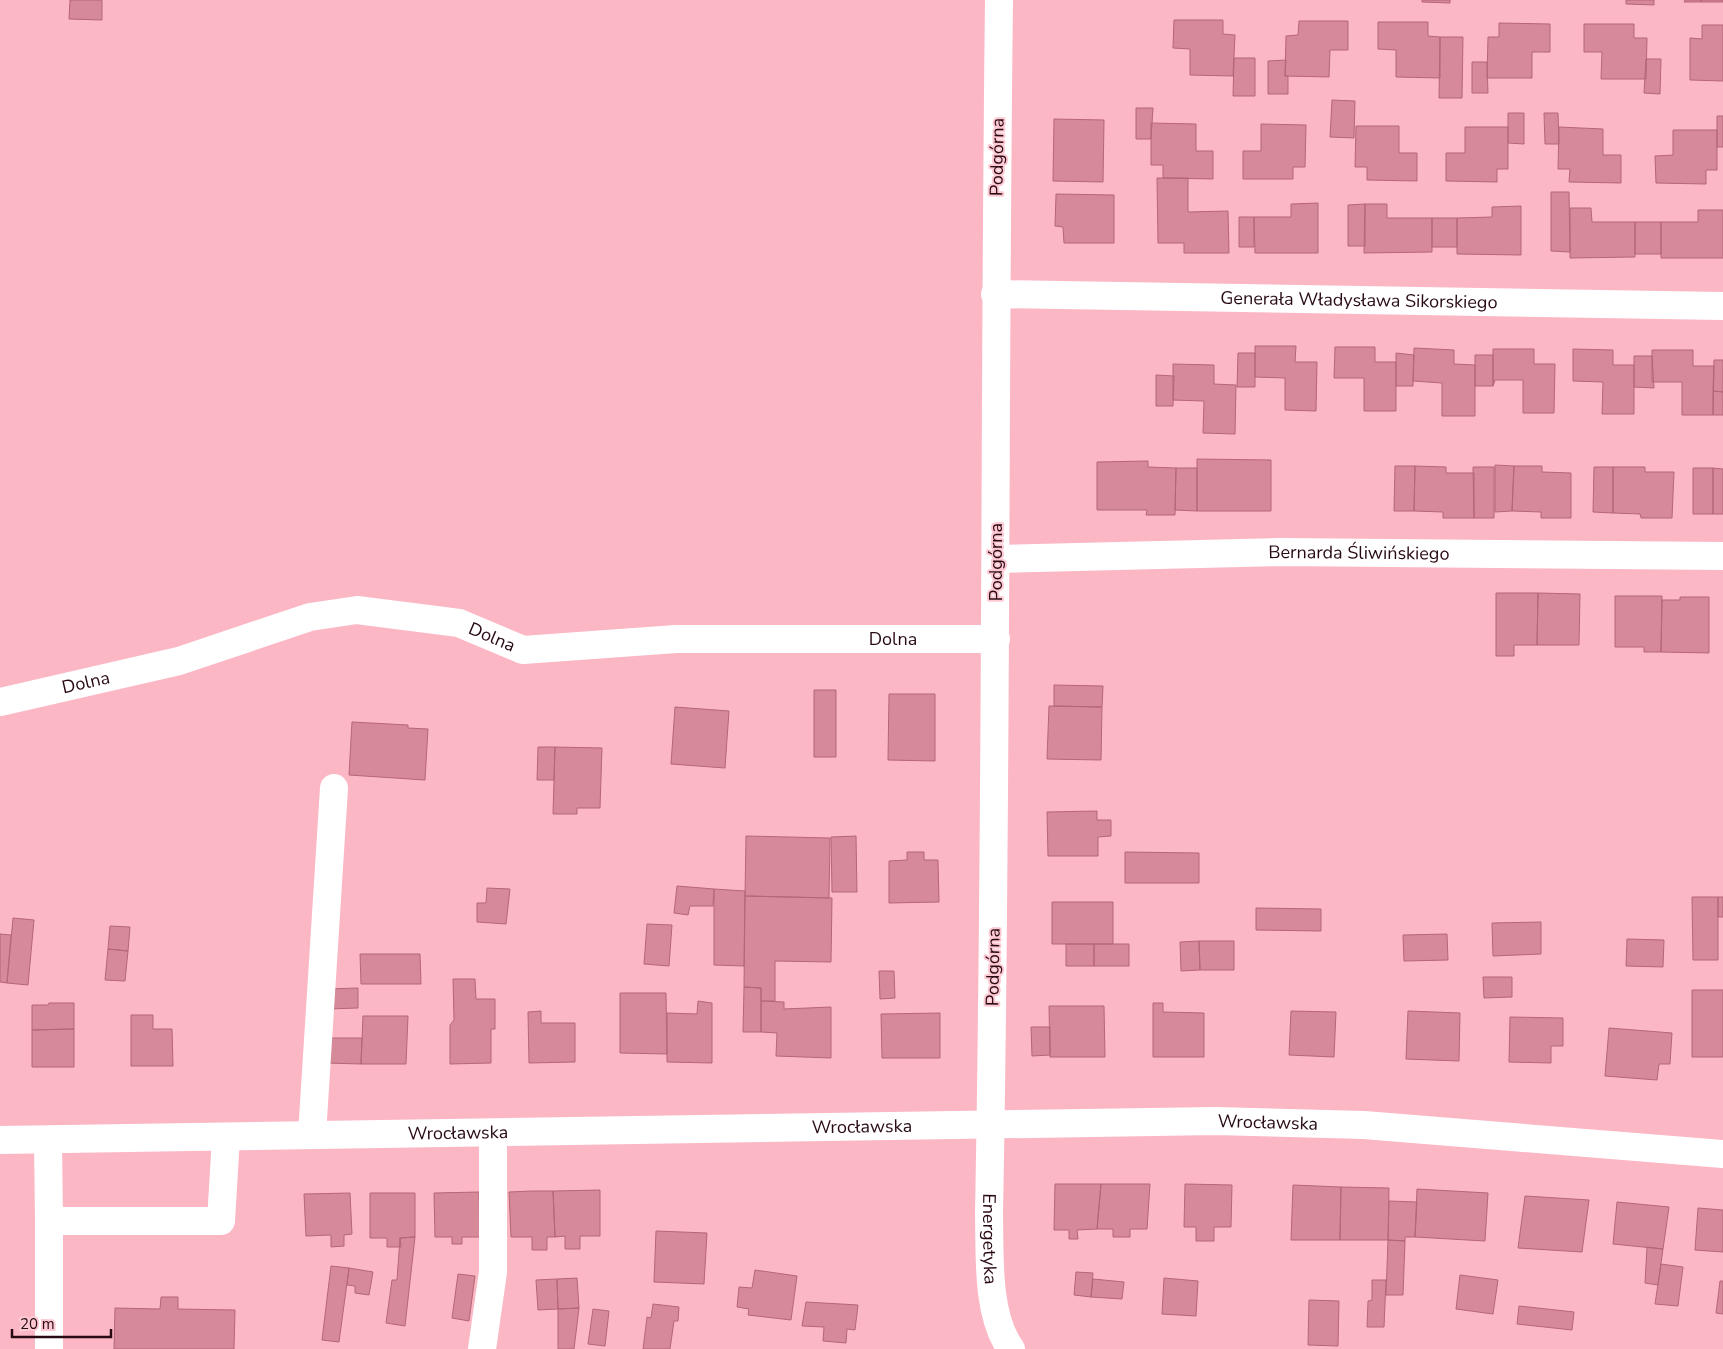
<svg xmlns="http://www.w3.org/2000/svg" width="1723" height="1349" viewBox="0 0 1723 1349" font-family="'Nunito Sans',sans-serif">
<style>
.building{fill:#d68999;stroke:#b56677}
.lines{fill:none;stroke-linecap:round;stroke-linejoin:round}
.minor{stroke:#fff;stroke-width:28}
.labels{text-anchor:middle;stroke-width:4;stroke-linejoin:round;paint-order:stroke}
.street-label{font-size:18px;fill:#280a12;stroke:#fec9d3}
</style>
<rect width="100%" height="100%" fill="#fcb7c4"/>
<path class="building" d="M70 0H102V20L69 19Z
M1422 0H1450V3L1422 2Z
M1626 0H1654V5L1626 4Z
M1685 0H1701V2H1684Z
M1701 0H1723V2H1701Z
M1174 20H1223V34L1235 35 1233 76 1190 75V49L1173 48Z
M1299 21H1348V50H1330L1329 77 1285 76 1286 36 1298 35Z
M1378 22H1428V36L1440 37V78L1396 77V50L1378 49Z
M1499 23 1550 24V52H1532V78H1487L1488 37H1499Z
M1584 24H1634V38H1647L1646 79H1601L1602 52H1584Z
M1702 25H1723V81L1690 80V38L1702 39Z
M1440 37H1463L1462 98H1439Z
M1234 58H1255V96H1233Z
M1646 59H1661L1660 94 1644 93Z
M1286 60 1285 76H1288V94H1268V61Z
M1472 62H1487L1488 93H1472Z
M1332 100 1355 101 1354 138 1330 137Z
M1136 108H1153L1151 139H1136Z
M1508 113H1524V144L1508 143Z
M1544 113H1558L1559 144H1545Z
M1717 116H1723V147H1717Z
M1054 119 1104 120 1103 182 1053 181Z
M1151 123 1196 124V151H1213V179L1163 178V165H1151Z
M1261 124 1306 125 1305 167H1293V179H1243V151H1261Z
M1356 126H1399V153H1417V181L1367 180V167H1355Z
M1465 127H1508V169H1497V182L1446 181V153H1465Z
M1559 127 1603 129V155H1621V183L1569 182 1570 169H1558Z
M1673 130H1717V170H1706V184L1656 183 1655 156 1673 155Z
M1157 178H1188V212L1228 211 1229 253H1184V243H1158Z
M1551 192H1569L1570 252 1551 251Z
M1056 194 1114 195V243H1064L1063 227 1055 226Z
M1318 203V253H1255L1254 217H1291V204Z
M1365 204V246H1348V205Z
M1365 204H1387V218H1432V252L1364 253Z
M1521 206V255L1457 254V218L1492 217V207Z
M1570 208H1591L1592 222H1635V257L1570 258Z
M1698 210H1723V258H1661V222H1698Z
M1239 217H1254V247H1239Z
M1432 218H1457V247H1432Z
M1635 222H1661V254H1635Z
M1255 346H1296L1295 362H1317L1316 411 1285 410V378L1255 377Z
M1335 347H1375V362H1396V411H1364V378H1334Z
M1414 348 1454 350V364L1475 365V416H1442V383L1413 381Z
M1493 349H1534V364H1555L1554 413H1523V380H1495L1493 386Z
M1573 349 1613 350V365H1634V414H1602L1603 382 1573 381Z
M1652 350H1693V366H1714L1713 415H1682V382H1652Z
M1238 353H1255V387H1237Z
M1396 353 1414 355 1413 386H1396Z
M1475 355H1493V386H1475Z
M1634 356H1652L1654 388 1634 387Z
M1714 360H1723V392L1713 391Z
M1173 364 1214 365V384L1236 385 1235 434 1203 433 1204 401 1173 400Z
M1156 375 1174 376 1173 406H1156Z
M1713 391 1723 392V415H1713Z
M1197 459 1271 460V511H1197Z
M1148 461V467L1176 468 1175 515H1146L1147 510H1097V462Z
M1495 465 1514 466 1512 511 1495 512Z
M1395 466H1415L1414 511H1394Z
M1415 466 1446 467V473H1474V518H1443V512L1414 511Z
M1514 466H1542V472L1571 473V518H1541V512L1512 511Z
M1473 467H1494V518H1474Z
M1594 467H1613V513L1593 512Z
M1613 467H1645V472H1674L1672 518H1641L1640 514 1613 513Z
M1176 468H1197V511L1175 510Z
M1693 468H1713V514H1693Z
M1713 468 1723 469V514H1713Z
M1496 593H1538L1537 645H1514V656H1496Z
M1538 593 1580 594 1579 645H1537Z
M1615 596H1662L1661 652H1644V647H1615Z
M1680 597H1709V653L1661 652 1662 600H1680Z
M1054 685 1103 686 1102 707 1054 706Z
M814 690H836V757H814Z
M889 694H935V761L888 760Z
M1049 706 1102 707 1101 760 1047 759Z
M675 707 729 711 725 768 671 764Z
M352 722 408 725V728L428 729 425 780 349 775Z
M538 747H555L554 780H537Z
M555 747 602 748 600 808H577V814H553Z
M1097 811V820H1111V836L1098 837V856H1048L1047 812Z
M746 836 830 838 829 898 745 896Z
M856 836 857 892H832L831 837Z
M907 852H924V860H938L939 902 889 903V861L907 860Z
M1125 852 1199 853V883H1125Z
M677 886 714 889 713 906H690L688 915 674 913Z
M487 888 510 889 506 924 477 922V903H486Z
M714 889 745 891 744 966 714 965Z
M745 896 832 898 831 962 775 961V1001H761V988L744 987Z
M1692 897H1718V960H1693Z
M1718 897H1723V917H1718Z
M1052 902H1113V944H1052Z
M1256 908 1321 909V931L1256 930Z
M13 918 34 920 28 985 7 983Z
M1541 922V954L1493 956 1492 923Z
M647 924 672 925 669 966 644 964Z
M110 926 130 927 128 951 108 949Z
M0 934 11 935 7 983 0 982Z
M1447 934 1448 960 1404 961 1403 935Z
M1627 939 1664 940 1663 967 1626 966Z
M1199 941H1234V970H1200Z
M1199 941 1200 970 1181 971 1180 942Z
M1066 944H1094V966H1066Z
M1094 944H1129V966H1094Z
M108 949 128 951 125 981 105 980Z
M360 954H420L421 984H361Z
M879 971H894L895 998 880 999Z
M1483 977H1512V997L1484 998Z
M453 979H475L476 999H495V1029H491V1063L450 1064V1025L454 1020Z
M744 987 761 988V1032H743Z
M358 988V1008L328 1009V989Z
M1692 990H1723V1057H1692Z
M620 993H666L667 1054 620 1053Z
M698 1001 712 1003V1063L667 1062V1013L697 1014Z
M761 1001 784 1002V1009L831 1007V1058L776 1056 777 1033 761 1032Z
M49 1003H74V1029L32 1030V1005H48Z
M1153 1003H1163V1012L1204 1013V1057H1153Z
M1049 1006H1104L1105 1057H1050Z
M541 1011V1023H575V1062L529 1063 528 1012Z
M1291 1011 1336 1012 1334 1057 1289 1055Z
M1408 1011 1460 1013 1459 1061 1406 1059Z
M940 1013V1058H882L881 1014Z
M131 1015H153V1029H172L173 1066H131Z
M363 1016H408L406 1064H361Z
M1510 1017 1563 1018V1046H1551V1063L1509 1062Z
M1031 1027H1050V1055L1032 1056Z
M1609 1028 1672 1033 1670 1064H1659L1657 1080 1605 1076Z
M74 1029V1067H32V1030Z
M325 1038H362L361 1064 326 1063Z
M1055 1184H1101L1097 1229 1077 1230 1078 1239H1069V1230H1054Z
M1101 1184H1150L1147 1229H1130V1237H1113V1229H1097Z
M1185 1184 1232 1185 1231 1227H1214V1241H1196V1227H1184Z
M1293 1185 1341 1187 1340 1240H1291Z
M1341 1187 1389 1188 1388 1240H1340Z
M1417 1189 1488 1193 1485 1241 1415 1237Z
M600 1190V1236H580V1249H565V1236L555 1237 553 1191Z
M532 1191H553L555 1237H547V1250H532V1237H511L509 1192Z
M479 1192 480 1237H462V1244H452V1237H435L434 1193Z
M350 1193 352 1234 344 1235V1246L331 1247V1235L306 1236 304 1194Z
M370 1193H415V1237L400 1238 401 1247H387V1238H370Z
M1525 1196 1589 1200 1582 1252 1518 1248Z
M1389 1201 1417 1202 1415 1237H1405V1241L1388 1240Z
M1617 1202 1669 1207 1663 1249 1613 1244Z
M1698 1208 1723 1210V1252L1695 1250Z
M656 1231 707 1233 704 1284 654 1282Z
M415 1237 405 1326 386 1323 392 1280H397L400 1238Z
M1388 1240 1405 1241 1403 1295H1386Z
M1647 1247 1663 1249 1658 1285 1645 1283Z
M1661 1264 1683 1267 1678 1306 1655 1304Z
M331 1266 349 1268 339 1342 322 1340Z
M349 1268 373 1272 369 1295 355 1293V1286L347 1285Z
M755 1270 797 1276 791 1320 748 1315 749 1309 737 1307 739 1287 752 1288Z
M1076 1272 1093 1273 1091 1297 1074 1295Z
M458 1274 475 1276 469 1321 452 1318Z
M1460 1275 1498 1280 1493 1314 1456 1309Z
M577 1278 579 1308 558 1309 557 1279Z
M1164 1278 1198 1281 1196 1316 1162 1314Z
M557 1279 558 1309 538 1310 536 1280Z
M1093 1279 1124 1282 1122 1299 1091 1297Z
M1372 1280H1386L1384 1327H1367L1368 1301 1372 1300Z
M1720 1281H1723V1314L1716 1313Z
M161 1297H178V1309L235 1310 234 1349H114L115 1308 160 1309Z
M1309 1300 1339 1301 1338 1346 1308 1345Z
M806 1302 858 1305 855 1330 847 1329 846 1343 823 1341 824 1327 802 1326Z
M653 1304 679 1307 678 1321H674L670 1349H643L647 1317 651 1318Z
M1519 1306 1574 1312 1572 1330 1517 1324Z
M579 1308 574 1349H558V1309Z
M593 1309 609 1311 605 1346 588 1344Z"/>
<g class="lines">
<g class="minor">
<path id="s1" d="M999 0C994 404 997 808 989 1212 990 1254 986 1315 1011 1349"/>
<path id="s2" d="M995 294 1723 306"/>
<path id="s3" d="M997 559 1280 552 1723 556"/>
<path id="s4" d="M0 702 179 661 310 617 357 610 459 623 523 650 676 639H996"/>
<path d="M312 1135 334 788"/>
<path id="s5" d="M0 1140 1216 1121 1364 1125 1723 1154"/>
<path d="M48 1140 49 1221H221L226 1137"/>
<path d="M49 1349V1221"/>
<path d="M482 1349 493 1272V1133"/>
</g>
</g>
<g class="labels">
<g class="street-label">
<text transform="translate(997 157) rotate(-89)" y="6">Podgórna</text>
<text dy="6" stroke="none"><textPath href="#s2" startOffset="364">Generała Władysława Sikorskiego</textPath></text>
<text dy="6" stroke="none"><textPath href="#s3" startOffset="362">Bernarda Śliwińskiego</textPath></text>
<text transform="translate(996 562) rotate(-90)" y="6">Podgórna</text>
<text dy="6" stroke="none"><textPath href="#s4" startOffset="508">Dolna</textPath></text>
<text dy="6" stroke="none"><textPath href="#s4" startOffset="912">Dolna</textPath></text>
<text dy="6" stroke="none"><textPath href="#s4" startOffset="88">Dolna</textPath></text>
<text transform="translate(993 967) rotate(-89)" y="6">Podgórna</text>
<text dy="6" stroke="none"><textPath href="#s5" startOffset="1268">Wrocławska</textPath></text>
<text dy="6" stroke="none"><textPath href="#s5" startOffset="862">Wrocławska</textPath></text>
<text dy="6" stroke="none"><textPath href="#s5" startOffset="458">Wrocławska</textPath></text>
<text dy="6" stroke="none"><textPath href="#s1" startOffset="1239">Energetyka</textPath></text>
</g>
</g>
<path d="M12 1329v8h99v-8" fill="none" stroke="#280a12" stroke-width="2.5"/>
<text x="20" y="1329" font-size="15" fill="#280a12" stroke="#fec9d3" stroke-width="4" paint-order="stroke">20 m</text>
</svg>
